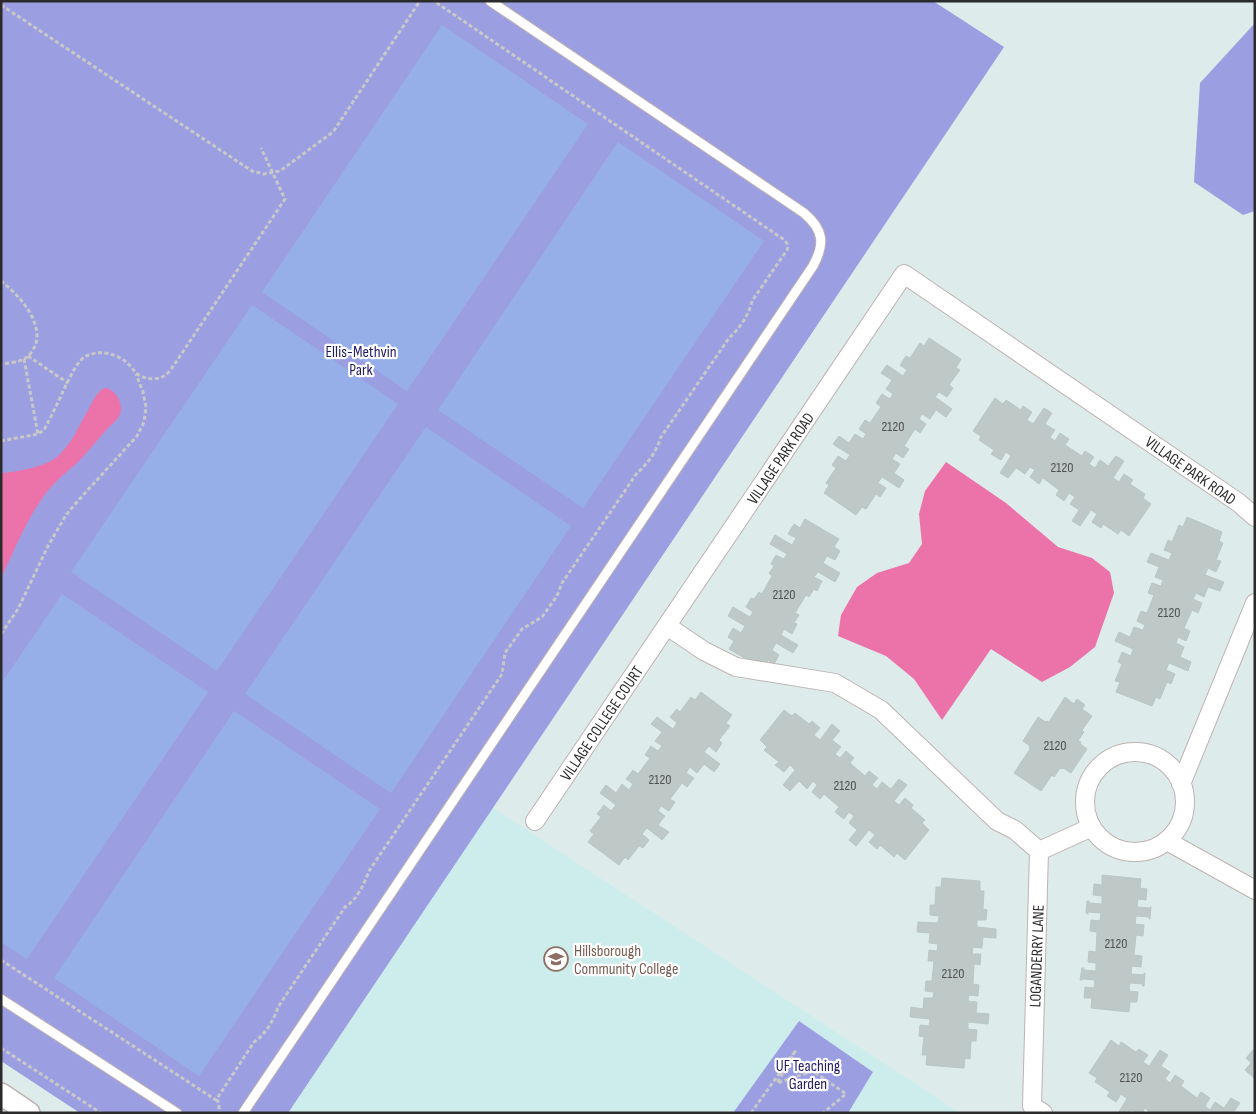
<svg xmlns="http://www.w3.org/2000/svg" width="1256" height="1114" viewBox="0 0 1256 1114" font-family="'Sofia Sans Condensed',sans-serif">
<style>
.education{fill:#cdedec}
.green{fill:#9b9fe1}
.pitch{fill:#97afe8}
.water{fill:#ec73aa}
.building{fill:#bdc8c7;stroke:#b7c8c7}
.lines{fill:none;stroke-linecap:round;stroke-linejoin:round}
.service-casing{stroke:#beb2b1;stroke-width:11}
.minor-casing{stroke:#beb2b1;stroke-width:20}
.tertiary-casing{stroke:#beb2b1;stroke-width:24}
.path{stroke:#c8c8c8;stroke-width:3;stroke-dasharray:4 2.5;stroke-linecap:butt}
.service{stroke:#fff;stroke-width:9}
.minor{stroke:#fff;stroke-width:18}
.tertiary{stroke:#fff;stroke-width:21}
.labels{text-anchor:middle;stroke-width:4.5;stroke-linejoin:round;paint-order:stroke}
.number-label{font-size:14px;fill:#505252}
.park-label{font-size:16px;fill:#221c67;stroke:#fff}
.street-label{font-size:16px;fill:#2b2b2b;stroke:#fff}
.education-label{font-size:16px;fill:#785e54;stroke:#fff;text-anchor:start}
</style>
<rect width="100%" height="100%" fill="#ddecea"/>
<path class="education" d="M490 806 960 1113H284Z"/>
<path class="green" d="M1 1H933L1004 47 288 1113H80L1 1061Z
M1255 23V211L1243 215 1194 182 1200 83Z
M799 1021 873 1072 848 1113H733Z"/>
<path class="pitch" d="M442 25 588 124 407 391 262 292Z
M618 142 764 241 583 508 438 410Z
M252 305 398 404 217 671 71 572Z
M426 427 571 526 391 793 245 694Z
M62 594 208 692 27 959 1 942V684Z
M234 711 380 809 199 1076 54 978Z"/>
<path class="water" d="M104 388C115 388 124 404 120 414 118 420 112 424 108 428 97 440 88 452 77 463 69 470 61 476 54 484 32 506 15 549 1 578V473C16 472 45 467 57 457 70 446 78 428 87 412 92 404 95 393 104 388Z
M946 462 1006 503 1058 547 1092 558 1110 572 1114 593 1095 647 1070 667 1042 682 991 649 942 720 914 679 886 656 838 636 841 615 857 587 877 573 909 563 922 544 919 514 925 491Z"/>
<path class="building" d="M929 338 961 359 956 368 960 370 949 385 953 388 947 397 939 392 935 397 952 409 946 417 936 410 930 419 922 414 919 419 926 424 920 433 915 429 904 446 909 449 903 458 896 453 892 459 900 464 894 473 904 480 899 488 882 477 878 483 886 488 880 497 876 494 866 509 862 507 856 515 824 493 829 485 826 483 836 468 832 465 838 456 846 461 850 455 833 444 839 436 849 443 855 434 863 439 866 434 859 429 865 420 870 423 881 407 876 403 882 394 890 399 893 394 886 389 892 380 881 373 887 365 903 376 907 370 900 365 906 356 910 358 920 343 924 346Z
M995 398 1003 404 1006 400 1021 410 1023 406 1032 412 1027 420 1033 424 1044 408 1052 413 1045 424 1055 430 1050 437 1055 441 1060 433 1069 439 1065 445 1082 456 1085 451 1094 457 1089 464 1095 468 1100 460 1108 466 1116 456 1124 461 1113 478 1119 482 1124 474 1133 480 1130 484 1145 494 1143 498 1151 504 1129 536 1121 530 1118 534 1103 524 1101 528 1092 522 1097 514 1091 510 1080 526 1072 521 1079 510 1070 504 1075 497 1069 493 1064 501 1056 495 1059 490 1043 478 1039 484 1030 477 1035 470 1030 467 1025 474 1016 468 1008 478 1000 473 1011 456 1006 452 1001 460 991 454 994 450 979 440 981 436 973 431Z
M1187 517 1222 532 1219 541 1223 543 1216 560 1221 561 1216 572 1208 568 1205 575 1224 582 1220 591 1208 587 1204 597 1196 593 1193 599 1202 603 1198 613 1192 610 1184 628 1190 631 1186 641 1178 637 1176 643 1184 647 1180 657 1191 662 1188 671 1169 663 1166 670 1175 674 1171 684 1167 682 1160 699 1156 697 1152 706 1116 692 1120 682 1115 681 1122 664 1118 662 1122 652 1131 656 1133 649 1115 641 1119 632 1130 637 1134 627 1143 630 1145 625 1137 621 1141 611 1147 613 1154 595 1148 593 1152 583 1161 586 1163 580 1155 577 1159 567 1147 562 1151 553 1169 560 1172 553 1164 550 1168 540 1172 542 1179 525 1183 527Z
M805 519 839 539 834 547 840 551 835 560 827 556 823 563 840 573 835 582 818 572 814 577 822 581 817 591 814 589 809 597 806 595 795 613 799 615 794 623 797 624 792 634 784 629 781 635 798 645 793 653 776 643 772 650 779 655 774 664 768 660 763 669 729 649 734 641 728 637 733 628 741 633 745 626 728 616 733 607 750 617 753 612 746 607 751 598 754 599 759 592 762 594 772 576 769 573 774 566 771 564 776 555 784 559 787 554 770 544 775 535 792 545 796 538 788 534 794 524 800 528Z
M701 692 732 715 726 723 730 726 719 740 722 743 716 752 709 746 704 752 720 764 714 772 704 764 697 773 690 767 686 773 694 778 687 787 682 783 670 799 675 802 669 811 661 806 658 811 665 816 658 825 669 832 662 840 647 828 642 834 649 840 643 848 639 846 628 860 625 857 619 865 588 842 594 834 590 831 601 817 597 814 604 805 611 811 616 805 600 793 606 785 616 793 622 784 629 790 633 784 626 779 633 770 638 774 650 758 645 755 651 746 658 751 662 746 655 741 662 732 651 724 657 717 673 729 677 723 670 717 677 709 680 712 691 697 695 700Z
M1065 697 1074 704 1077 699 1085 705 1082 709 1092 716 1082 730 1084 732 1078 741 1081 742 1080 744 1087 749 1071 773 1063 768 1062 769 1060 768 1054 777 1052 775 1041 791 1014 773 1030 749 1029 748 1030 746 1023 741 1038 717 1046 722 1047 721 1049 722Z
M784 710 792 716 795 713 809 724 812 721 820 728 814 735 820 740 832 724 840 731 832 740 841 747 835 754 840 758 846 751 854 758 850 763 865 776 869 771 878 778 872 785 877 789 882 782 891 789 899 779 907 785 894 801 899 805 905 798 913 805 911 808 925 820 922 823 929 830 905 860 897 853 894 857 880 845 877 849 869 842 875 835 869 830 856 846 849 840 857 830 849 823 854 816 849 812 844 819 835 812 839 807 824 794 820 799 812 792 817 785 813 781 807 789 799 781 790 791 783 785 795 770 790 765 784 772 775 765 779 762 764 750 767 747 760 740Z
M1102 875 1141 879 1140 888 1147 889 1146 900 1138 899 1137 907 1150 908V907H1151L1150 919H1149V917L1136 916 1135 924 1144 925 1143 936 1136 935 1134 955 1142 956 1141 967 1132 966 1131 974 1144 975V973H1145L1144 986H1142L1143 984 1130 983 1129 991 1138 992 1137 1002H1130L1129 1012 1091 1008 1092 998H1084L1085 987 1094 988 1095 980 1083 979 1082 980H1080L1082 968H1084L1083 970 1096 971V963L1088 962 1089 951 1096 952 1097 932 1090 931 1091 920 1100 921 1101 913 1088 912V914L1086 913 1087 901H1089V903L1102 904V896L1093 895 1094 884 1102 885Z
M942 878 980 881V891H984L983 909 987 910 986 920H977V927L996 929V938L983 937 982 948 973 947 972 954H981L980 965 974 964 973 984 979 985 978 996 969 995 968 1001 977 1002 976 1013 989 1014 988 1024 968 1022V1029L977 1030 976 1041H971L970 1059 965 1058 964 1068 926 1065 927 1055H922L924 1037 919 1036 920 1025 929 1026 930 1019 910 1017 911 1007 923 1009 924 998H933L934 992 925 991 926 981H932L934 961H928L929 950 937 951 938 944 929 943 930 933 917 932 918 922 938 923 939 916 930 915V905H935L936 887H941Z
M1111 1040 1119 1046 1121 1042 1136 1052 1139 1049 1148 1055 1143 1062 1149 1066 1160 1050 1168 1055 1161 1066 1170 1072 1165 1079 1170 1083 1175 1075 1184 1081 1181 1086 1197 1098 1201 1092 1210 1098 1205 1106 1210 1110 1215 1102 1224 1108 1231 1098 1240 1103 1233 1113H1150L1145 1108 1142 1113H1135L1131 1110 1129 1113H1118L1127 1099 1121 1094 1116 1102 1107 1096 1110 1092 1095 1082 1097 1078 1089 1073Z
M1253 1050 1255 1051V1079L1245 1070 1251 1063 1246 1058Z"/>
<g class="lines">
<g class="service-casing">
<path id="service" d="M1 999 177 1113
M243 1113 813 266C825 244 824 230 804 213L490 1"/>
</g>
<g class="minor-casing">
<path id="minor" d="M667 626 704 651 736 667 835 683 881 710 997 821 1015 830 1039 851
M1085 802a50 50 0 1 1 100 0a50 50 0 1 1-100 0Z
M1181 784 1255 603
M535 821 904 274 1239 503 1255 517
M1167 841 1255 890
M1043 1113 1032 1106 1039 851 1092 827"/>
</g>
<g class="tertiary-casing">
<path id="tertiary" d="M1 1094 29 1113"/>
</g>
<path class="path" d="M1 5 252 171 264 174 280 171 333 132 420 1
M1 281C18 294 42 320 36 343 34 349 30 356 24 359 18 362 8 363 1 364
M28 356 68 383
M24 359 38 434
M1 441 38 434 44 430C52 415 59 400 66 385 71 376 75 366 82 359 94 349 113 352 125 361 129 364 132 368 135 372 142 379 156 381 164 376 167 374 170 371 172 368L285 199 261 148
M1 634 18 609 48 546 66 515 76 503 137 436 144 422 146 407 143 392 136 374
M1 960 216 1100 254 1042C265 1035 274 1020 278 1007L345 907C357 900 364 884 369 871L502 674 505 653 522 629 542 617 557 596 562 583 637 473C648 464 657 450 661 437L729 338C739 329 749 315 752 301L787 250C789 244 787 243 783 239L434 1
M1 1048 101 1113
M216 1100 218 1101 220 1113
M751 1113 796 1050 777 1083 813 1071 846 1094 823 1113"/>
<use href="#service" class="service"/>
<use href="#minor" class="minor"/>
<use href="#tertiary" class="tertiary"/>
</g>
<defs>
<g id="university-ring" transform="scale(1.25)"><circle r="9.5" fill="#fff" stroke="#8d6e63" stroke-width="1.5"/><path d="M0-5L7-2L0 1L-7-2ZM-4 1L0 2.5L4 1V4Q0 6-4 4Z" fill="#8d6e63"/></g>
</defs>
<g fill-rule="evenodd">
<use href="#university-ring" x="556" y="959"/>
</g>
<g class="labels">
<g class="number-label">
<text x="893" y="431">2120</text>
<text x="1062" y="472">2120</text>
<text x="784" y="599">2120</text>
<text x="1169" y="617">2120</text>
<text x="1055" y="750">2120</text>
<text x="660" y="784">2120</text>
<text x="845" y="790">2120</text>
<text x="1116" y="948">2120</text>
<text x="953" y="978">2120</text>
<text x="1131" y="1082">2120</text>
</g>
<g class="park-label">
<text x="361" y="357">Ellis-Methvin<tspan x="361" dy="18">Park</tspan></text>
<text x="808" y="1071">UF Teaching<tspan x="808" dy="18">Garden</tspan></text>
</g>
<g class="street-label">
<text transform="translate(780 458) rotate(-56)" y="6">VILLAGE PARK ROAD</text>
<text transform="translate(1191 470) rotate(35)" y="6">VILLAGE PARK ROAD</text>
<text transform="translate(601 723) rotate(-56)" y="6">VILLAGE COLLEGE COURT</text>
<text transform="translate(1036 956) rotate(-88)" y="6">LOGANDERRY LANE</text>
</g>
<g class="education-label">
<text x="574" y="956">Hillsborough<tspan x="574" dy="18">Community College</tspan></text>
</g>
</g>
<rect width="1256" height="1114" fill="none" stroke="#2b2b2b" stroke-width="5"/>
</svg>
